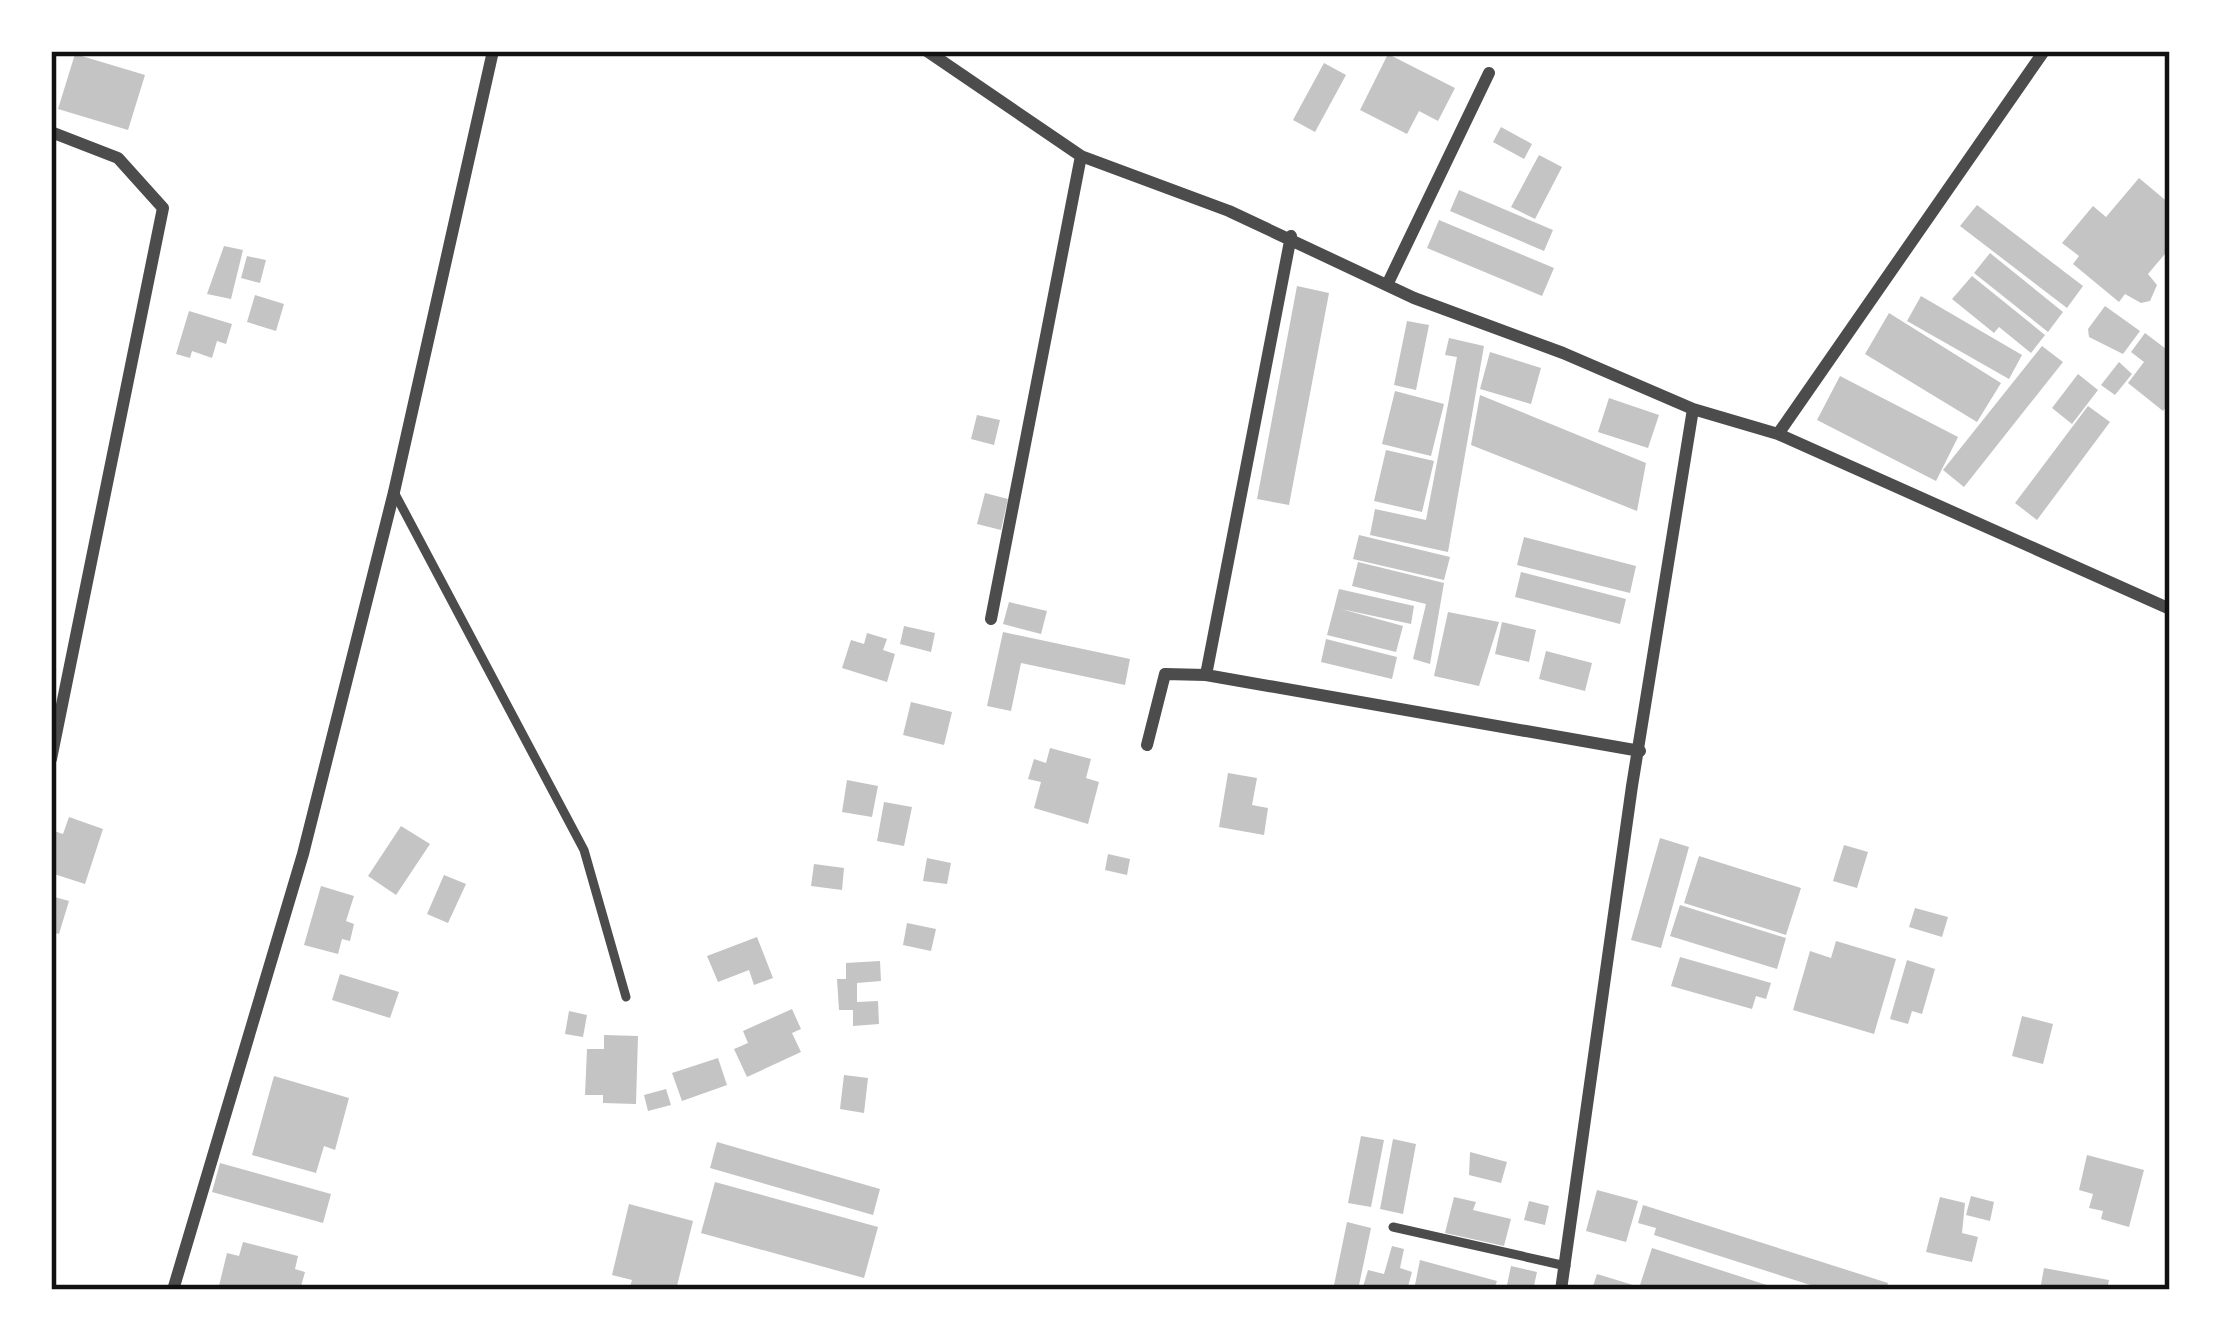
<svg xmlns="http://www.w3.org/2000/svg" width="2221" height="1341" viewBox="0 0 2221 1341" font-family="Rubik,sans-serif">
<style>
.building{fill:#c4c4c4}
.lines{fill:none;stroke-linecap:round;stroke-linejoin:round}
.service{stroke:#4c4c4c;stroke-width:9}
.minor{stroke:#4c4c4c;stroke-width:12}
.neatline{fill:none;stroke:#111;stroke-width:4.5}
</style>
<rect width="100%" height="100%" fill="#fff"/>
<path class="building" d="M75 54 145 75 128 130 58 109Z
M1388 54 1455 88 1438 121 1419 111 1407 134 1360 110Z
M1324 63 1346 75 1315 132 1293 120Z
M1501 127 1532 144 1524 159 1493 142Z
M1539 155 1562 167 1535 219 1511 207Z
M2139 178 2170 204V248L2148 274 2157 285 2150 301 2141 303 2125 294 2119 302 2073 264 2079 256 2062 243 2093 206 2106 217Z
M1459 190 1553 230 1544 251 1450 211Z
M1977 205 2083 286 2067 308 1960 226Z
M1439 220 1554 268 1542 296 1427 248Z
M224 246 243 250 231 299 207 294Z
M1990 253 2063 312 2048 332 1974 273Z
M247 256 266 260 260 283 241 278Z
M1972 276 2045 335 2031 353 1999 327 1994 333 1952 299Z
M1297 286 1329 293 1289 505 1257 499Z
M255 295 284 304 276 331 247 322Z
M1921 296 2022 355 2009 379 1907 321Z
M2105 306 2140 331 2123 354 2089 337 2088 329Z
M189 311 232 324 226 344 217 341 212 358 192 351 190 358 176 354Z
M1889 313 2001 383 1977 422 1865 354Z
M1407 321 1429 325 1416 390 1394 385Z
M2145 333 2170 352V402L2163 411 2128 383 2144 362 2131 352Z
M1449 338 1484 346 1448 552 1370 535 1375 509 1426 520 1457 357 1445 355Z
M2042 346 2063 362 1964 487 1943 470Z
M1490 352 1541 368 1531 404 1480 389Z
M2119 362 2132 374 2115 395 2101 385Z
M2078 374 2098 390 2072 424 2052 408Z
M1840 376 1958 437 1936 481 1817 420Z
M1395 391 1444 404 1431 456 1382 444Z
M1480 395 1646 463 1637 511 1471 445Z
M1609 398 1659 415 1648 448 1598 432Z
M2088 406 2110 422 2037 520 2015 503Z
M977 415 1000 420 994 445 971 439Z
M1386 450 1434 461 1422 512 1374 501Z
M985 493 1008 499 1001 530 977 524Z
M1359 535 1450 557 1444 580 1353 559Z
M1524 537 1636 566 1630 593 1517 565Z
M1358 562 1444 583 1430 664 1413 659 1426 604 1352 586Z
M1521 572 1626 599 1620 624 1515 597Z
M1339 589 1414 606 1411 624 1341 609 1403 626 1396 652 1327 635Z
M1009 602 1047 611 1041 634 1003 624Z
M1448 612 1499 622 1479 686 1434 676Z
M1502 622 1536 630 1529 662 1495 654Z
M904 626 935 633 931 652 900 644Z
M1003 632 1130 659 1125 685 1021 663 1011 711 987 706Z
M867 633 887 639 883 650 895 654 887 682 842 668 851 640 864 644Z
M1326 639 1397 657 1392 679 1321 662Z
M1546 651 1592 663 1585 691 1539 679Z
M911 702 952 712 944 745 903 735Z
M1050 748 1091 759 1086 778 1099 782 1088 824 1034 808 1041 782 1028 779 1034 759 1046 763Z
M1228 773 1257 778 1252 805 1268 808 1264 835 1219 827Z
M847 780 878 786 872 817 842 812Z
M884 802 912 807 904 846 877 841Z
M69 817 103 829 85 884 51 873V830L63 834Z
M401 826 430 844 396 895 368 876Z
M1660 838 1689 847 1661 948 1631 940Z
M1844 845 1868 852 1857 888 1833 881Z
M1108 854 1130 859 1127 875 1105 870Z
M1699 856 1801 888 1786 935 1684 903Z
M927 858 951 863 947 884 923 881Z
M814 864 844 868 842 890 811 886Z
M444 875 466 884 448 923 427 914Z
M321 886 354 896 346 921 354 924 350 941 342 939 338 954 304 945Z
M51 896 69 901 59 934 51 932Z
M1680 905 1786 938 1777 969 1670 936Z
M1915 908 1948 917 1942 937 1909 927Z
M907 923 936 929 931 951 903 945Z
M757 937 773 978 754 985 749 970 718 982 707 956Z
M1836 941 1896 959 1874 1034 1793 1010 1810 951 1831 958Z
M1680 957 1771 983 1766 999 1756 996 1752 1009 1671 986Z
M1907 960 1935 969 1922 1014 1912 1011 1908 1024 1890 1019Z
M880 961 881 981 857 983V1002L878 1001 879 1024 853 1026V1010H839L837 979H846V963Z
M340 974 399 992 390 1018 332 1000Z
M792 1009 801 1029 792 1033 801 1052 747 1077 734 1049 748 1043 743 1031Z
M569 1011 587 1015 583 1037 565 1034Z
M2022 1016 2053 1024 2043 1064 2012 1056Z
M604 1035 638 1036 636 1104 603 1103V1095H585L587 1049H604Z
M718 1058 727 1085 682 1101 672 1073Z
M844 1075 868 1078 864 1113 840 1109Z
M274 1076 349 1098 335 1150 324 1146 316 1173 252 1155Z
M666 1089 671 1105 648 1111 644 1095Z
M1361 1136 1384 1140 1371 1207 1348 1203Z
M1393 1139 1416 1144 1403 1214 1380 1209Z
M717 1142 880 1189 873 1215 710 1168Z
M1470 1152 1507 1162 1501 1183 1469 1175Z
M2087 1155 2144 1170 2129 1227 2101 1219 2103 1211 2089 1208 2093 1194 2079 1190Z
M220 1163 331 1194 323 1223 212 1192Z
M715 1182 878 1227 864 1278 701 1233Z
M1597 1190 1638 1201 1626 1242 1586 1231Z
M1971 1196 1994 1202 1990 1221 1966 1215Z
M1454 1197 1476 1202 1473 1210 1511 1219 1504 1246 1445 1233Z
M1940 1197 1965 1203 1962 1233 1978 1237 1972 1262 1926 1252Z
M1529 1201 1549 1206 1545 1225 1524 1220Z
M629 1204 693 1221 676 1290H629L632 1280 612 1275Z
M1643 1205 1888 1283 1886 1290H1826L1654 1235 1656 1228 1638 1223Z
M1347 1222 1371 1228 1358 1290H1333Z
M243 1242 298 1256 295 1269 305 1272 300 1290H218L227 1253 239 1256Z
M1392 1246 1404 1249 1400 1268 1412 1272 1407 1290H1362L1368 1270 1384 1274Z
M1652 1248 1779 1289V1290H1655L1640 1285Z
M1420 1260 1497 1281 1494 1290H1414Z
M1511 1266 1537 1272 1533 1290H1506Z
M2044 1268 2109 1280 2107 1290H2040Z
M1597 1274 1646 1289V1290L1593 1286Z"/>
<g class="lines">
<path class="service" d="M394 492 584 850 626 997
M1393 1227 1566 1266"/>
<path class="minor" d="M927 51 1081 156 1229 211 1414 298 1563 353 1693 409 1778 434 2170 609
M51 132 118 158 163 208 51 759
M1387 285 1489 73
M1778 434 2044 51
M991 619 1081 156
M1206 675 1291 236
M1147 745 1165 674 1206 675 1640 751
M173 1290 303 854 394 492 493 51
M1561 1290 1632 786 1693 409"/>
</g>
<rect width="2221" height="1341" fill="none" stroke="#ffffff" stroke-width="108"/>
<rect x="54" y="54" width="2113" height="1233" class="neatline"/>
</svg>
